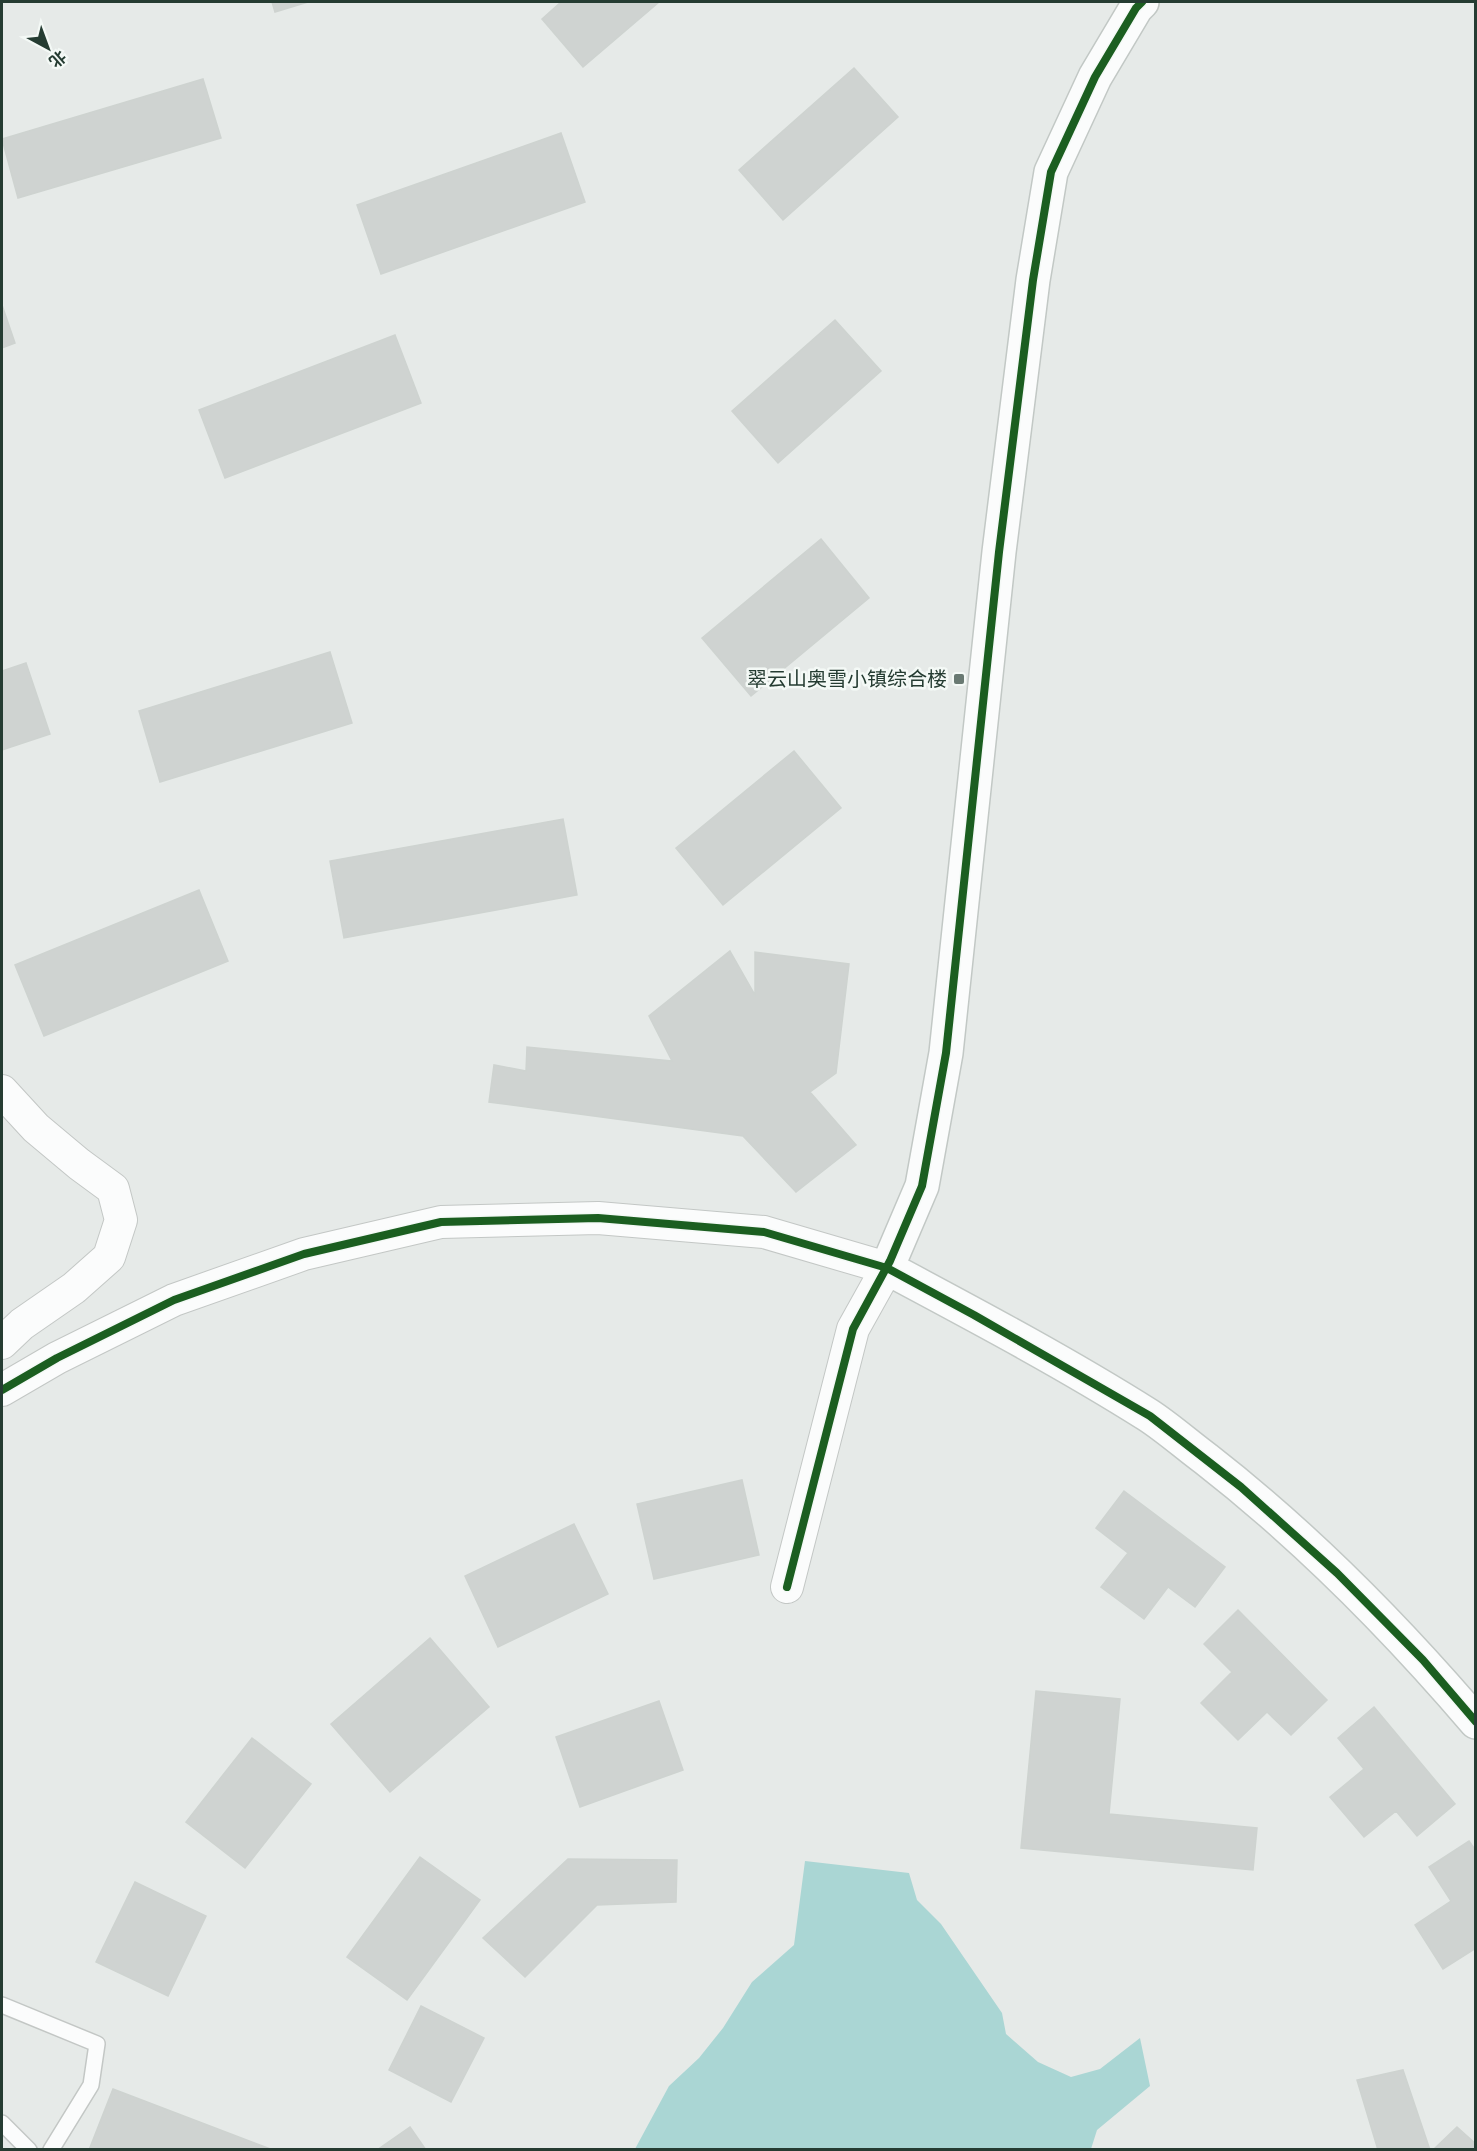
<svg xmlns="http://www.w3.org/2000/svg" width="1477" height="2151" viewBox="0 0 1477 2151" font-family="Karla,'Noto Sans SC',sans-serif">
<style>
.water{fill:#aad6d4}
.building{fill:#cfd3d1;stroke:#ced3d0;stroke-width:1.5}
.lines{fill:none;stroke-linecap:round;stroke-linejoin:round}
.lane-casing{stroke:#c3c7c5;stroke-width:18}
.street-casing{stroke:#c3c7c5;stroke-width:34}
.secondary-casing{stroke:#c2c8c5;stroke-width:36}
.lane{stroke:#fbfcfc;stroke-width:15}
.street{stroke:#fbfcfc;stroke-width:32}
.secondary{stroke:#fbfcfc;stroke-width:33}
.cycleway-casing{stroke:#f4f9f6;stroke-width:11}
.cycleway{stroke:#1b5e20;stroke-width:8}
.poi-dot{fill:#697972;stroke:#f4f9f6;stroke-width:2}
.labels{text-anchor:middle;stroke-width:5;stroke-linejoin:round;paint-order:stroke}
.poi-label{font-size:20px;fill:#253c32;stroke:#f4f9f6;text-anchor:end}
</style>
<rect width="100%" height="100%" fill="#e6eae8"/>
<path class="water" d="M805 1861 909 1873 917 1900 941 1924 1002 2013 1006 2034 1038 2062 1071 2077 1100 2069 1140 2038 1150 2086 1097 2130 1091 2149H635L669 2086 699 2058 723 2028 752 1982 794 1945Z"/>
<path class="building" d="M272 2H308L275 12Z
M561 2H659L583 67 542 19Z
M854 68 898 117 783 220 739 170Z
M203 79 221 138 18 198 2 139Z
M561 133 585 202 381 274 357 205Z
M2 305 15 343 2 348Z
M835 320 881 371 778 463 732 411Z
M395 335 421 403 225 478 199 410Z
M821 539 869 598 751 696 702 638Z
M330 652 352 723 160 782 139 711Z
M26 663 50 734 2 750V671Z
M794 751 841 808 723 905 676 848Z
M563 819 577 895 344 938 330 861Z
M199 890 228 961 44 1036 15 965Z
M730 951 755 995V952L849 964 836 1073 810 1092 856 1145 796 1192 743 1136 489 1102 494 1065 526 1071 527 1047 672 1061 649 1016Z
M742 1480 759 1555 654 1579 637 1504Z
M1124 1491 1225 1567 1195 1607 1168 1587 1144 1619 1101 1587 1128 1553 1096 1528Z
M574 1524 608 1594 498 1647 465 1576Z
M1238 1610 1327 1700 1291 1735 1267 1712 1238 1740 1201 1703 1232 1672 1204 1644Z
M430 1638 489 1707 390 1792 331 1724Z
M1036 1691 1120 1699 1109 1814 1257 1828 1253 1870 1021 1848Z
M659 1701 683 1770 580 1807 556 1737Z
M1374 1707 1455 1804 1417 1836 1396 1811 1364 1837 1330 1797 1364 1769 1338 1738Z
M252 1738 311 1784 245 1868 186 1822Z
M1469 1841 1476 1851V1948L1443 1969 1415 1925 1451 1901 1429 1867Z
M420 1857 480 1900 407 2000 347 1957Z
M568 1859 677 1860 676 1902 597 1905 525 1977 483 1938Z
M135 1882 206 1916 168 1996 96 1962Z
M421 2006 484 2038 451 2102 389 2070Z
M1403 2070 1430 2150H1378L1357 2080Z
M113 2089 273 2150H89Z
M410 2127 426 2150H377Z
M1457 2127 1476 2144V2150H1433Z"/>
<g class="lines">
<g class="lane-casing">
<path id="lane" d="M2 2005 97 2044 91 2085 51 2150
M2 2123 29 2150"/>
</g>
<g class="street-casing">
<path id="street" d="M2 1091 36 1128 79 1164 113 1189 121 1220 109 1257 74 1288 22 1324 2 1343
M2 1390 57 1358 174 1300 304 1254 441 1222 598 1218 764 1232 887 1268 853 1329 787 1587"/>
</g>
<g class="secondary-casing">
<path id="secondary" d="M1142 2 1136 8 1095 77 1051 172 1033 280 999 552 946 1053 922 1186 887 1268C975 1315 1064 1362 1148 1415 1168 1428 1187 1445 1206 1459 1305 1536 1394 1626 1476 1722"/>
</g>
<use href="#lane" class="lane"/>
<use href="#street" class="street"/>
<use href="#secondary" class="secondary"/>
<g class="cycleway-casing">
<path id="cycleway" d="M2 1390 57 1358 174 1300 304 1254 441 1222 598 1218 764 1232 887 1268 974 1315 1150 1416 1241 1487 1337 1573 1423 1660 1476 1722
M787 1587 853 1329 890 1261 922 1186 946 1053 999 552 1033 280 1051 172 1095 77 1136 8 1142 2"/>
</g>
<use href="#cycleway" class="cycleway"/>
</g>
<rect class="poi-dot" x="953" y="673" width="12" height="12" rx="3"/>
<g class="labels">
<g class="poi-label">
<text x="947" y="686">翠云山奥雪小镇综合楼</text>
</g>
</g>
<rect width="1477" height="2151" fill="none" stroke="#253c32" stroke-width="6"/>
<g transform="translate(48 48) rotate(139)" stroke="#f4f9f6" stroke-width="4.5" paint-order="stroke">
<path d="M0-4.5L10 22L0 15L-10 22Z" fill="#253c32"/>
<text y="-9" font-size="16" font-weight="bold" text-anchor="middle" fill="#253c32">北</text>
</g>
</svg>
